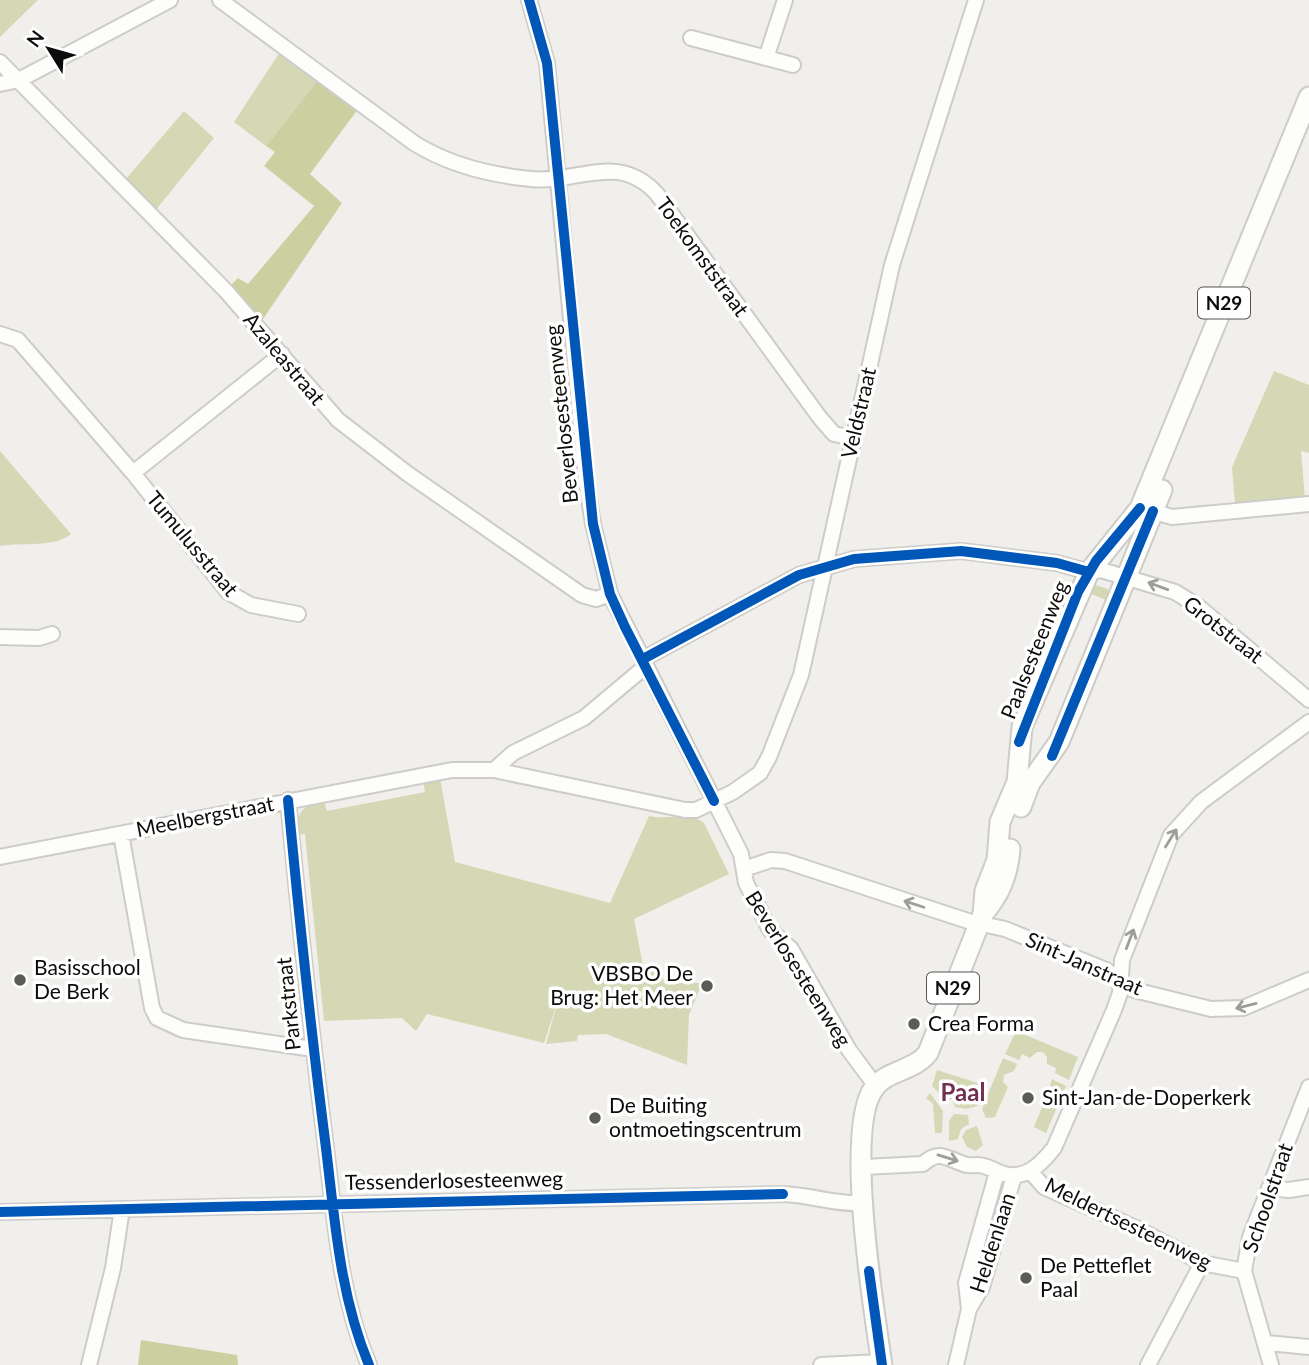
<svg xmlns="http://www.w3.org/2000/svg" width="1309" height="1365" viewBox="0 0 1309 1365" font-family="Lato,sans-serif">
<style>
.green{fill:#d5d8b4}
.forest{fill:#ccd0a1}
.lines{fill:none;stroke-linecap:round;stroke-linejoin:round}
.minor-casing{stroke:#cdccc9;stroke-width:18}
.major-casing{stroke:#cdccc9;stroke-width:23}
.minor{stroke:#fdfdfc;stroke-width:14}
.major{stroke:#fdfdfc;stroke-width:19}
.cycleway-casing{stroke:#fff;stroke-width:15}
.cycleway{stroke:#0057b8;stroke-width:10}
.oneway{stroke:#9d9d9c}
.poi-dot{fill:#5d5b5a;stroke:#fff;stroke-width:2.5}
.labels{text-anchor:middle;stroke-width:7;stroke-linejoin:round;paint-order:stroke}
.shield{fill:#fff;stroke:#565554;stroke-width:2}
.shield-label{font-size:19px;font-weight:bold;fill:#0d0c0b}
.street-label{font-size:21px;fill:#0d0c0b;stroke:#fff}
.poi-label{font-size:21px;fill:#0d0c0b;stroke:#fff;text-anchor:start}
.quarter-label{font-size:24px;font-weight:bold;fill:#713050;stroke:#fff}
</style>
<rect width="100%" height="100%" fill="#f1efec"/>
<path class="green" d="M0 0H38L0 37Z
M280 52 318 80 266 146 234 122Z
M184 111 214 138 155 211 125 180Z
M1274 371 1309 385V453L1301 451 1305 499 1235 505 1232 467Z
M0 451 71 534C54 548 23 542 0 546Z
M1092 584 1108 589 1111 602 1084 591Z
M440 778 455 862 610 903 649 816C665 820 691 812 704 823L729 874 634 919 644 971 661 972 664 983H702L689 1015 687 1065 606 1034 578 1035 577 1041 546 1044 559 997 544 1043 427 1014 416 1031 402 1018 324 1021 305 834 298 835C295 812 303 805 324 801L327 811 425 792 423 781Z
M1016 1031 1078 1057 1069 1080 1055 1073 1056 1068 1047 1064V1057L1043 1052H1037L1030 1058 1022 1054 1019 1060 1005 1054Z
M1003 1058 1017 1064 1014 1071 1004 1075 1003 1082 1008 1087 995 1117 986 1118 982 1109Z
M937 1070 987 1086 978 1106 966 1109 955 1107 952 1099 946 1100 932 1086Z
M1052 1079 1066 1086 1046 1133 1034 1127 1044 1102 1055 1097V1091L1050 1085Z
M930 1093 943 1111 942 1133H935L933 1104 926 1098Z
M954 1114 968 1115 969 1124 961 1129 958 1139 949 1141V1121Z
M977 1126 983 1145 976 1151 967 1147 962 1137 966 1130Z"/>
<path class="forest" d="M318 80 358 109 310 174 342 203 261 322 229 287 238 278 248 284 314 206 264 166 275 152 266 146Z
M141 1340 237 1355 238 1365H138Z"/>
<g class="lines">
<g class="minor-casing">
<path id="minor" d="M220 0 414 143C449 165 490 175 531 179 577 184 618 151 657 194L820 418 834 434 853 438
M529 0 547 63 586 480 593 524 610 594 741 854 746 883 770 930 791 949 849 1050 875 1085
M691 38 793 65
M766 58 785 0
M0 62 226 291 338 420 408 474 582 595 596 599 610 594
M0 84 19 80 170 0
M0 334 18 340 133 473 228 592 251 605 298 614
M133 473 282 354
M1144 509 1172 517 1309 504
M0 637 39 638 52 634
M643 659 799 575 854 559 961 551 1057 563 1089 572 1101 570 1175 592 1199 607 1309 700
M494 770 513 753 584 718 646 666
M288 800C299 916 311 1032 326 1148 335 1222 340 1296 369 1365
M121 834 152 1008 157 1018 183 1030 313 1049
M0 857 452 770H494L685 810H696L733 792 760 773 769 757 801 675 892 265 976 0
M744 869 771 860 785 861 968 921 1005 929 1106 970 1134 990 1211 1009 1243 1008 1309 980
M863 1167 923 1164C940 1148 948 1160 967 1165 972 1166 978 1164 983 1166 990 1167 997 1172 1004 1174 1026 1180 1041 1164 1054 1148L1114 1010 1120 993 1122 960 1171 835 1201 802 1309 722
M1030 1171 1044 1187 1140 1230 1202 1263 1244 1271
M1269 1188 1289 1190 1309 1187
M0 1212 783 1194C811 1195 836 1205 864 1203
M969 1309 966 1283 997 1172
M1267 1343 1309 1347
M89 1365 113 1268 122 1209
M821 1365 881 1362
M956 1365 969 1309 982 1287 1014 1176
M1148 1365 1202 1263
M1271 1365 1244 1271 1250 1237 1309 1087"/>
</g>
<g class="major-casing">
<path id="major" d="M1021 807 1030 783 1059 742 1162 490
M983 914C1000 894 1008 875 1010 849
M882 1365C874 1311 844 1128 874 1088 887 1070 914 1071 928 1053L983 914 985 891 997 860 1000 822 1017 782 1022 727 1089 572 1140 508 1309 97"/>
</g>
<use href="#minor" class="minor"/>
<use href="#major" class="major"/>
<g class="cycleway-casing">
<path id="cycleway" d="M529 0 547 63 593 524 610 594 625 627 714 801
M643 659 799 575 854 559 961 551 1057 563 1089 572
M1019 742 1078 592 1096 561 1140 508
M1052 756 1153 511
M288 800C299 916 311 1032 326 1148 335 1222 340 1296 369 1365
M0 1212 783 1194
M869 1271 882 1365"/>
</g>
<use href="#cycleway" class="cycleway"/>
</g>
<defs><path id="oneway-shaft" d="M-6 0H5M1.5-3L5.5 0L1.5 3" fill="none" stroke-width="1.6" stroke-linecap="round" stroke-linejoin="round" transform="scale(1.75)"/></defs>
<g class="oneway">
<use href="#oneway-shaft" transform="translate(1158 586) rotate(-160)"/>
<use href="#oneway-shaft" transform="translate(1171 838) rotate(-58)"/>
<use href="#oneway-shaft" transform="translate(914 904) rotate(-162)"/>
<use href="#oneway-shaft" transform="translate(1130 939) rotate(-69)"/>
<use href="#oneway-shaft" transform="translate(1246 1006) rotate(166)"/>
<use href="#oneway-shaft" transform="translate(948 1158) rotate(17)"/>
</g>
<g class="poi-dot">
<circle cx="20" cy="980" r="7"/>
<circle cx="707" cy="986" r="7"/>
<circle cx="914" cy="1024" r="7"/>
<circle cx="1028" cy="1098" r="7"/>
<circle cx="595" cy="1118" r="7"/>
<circle cx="1026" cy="1278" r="7"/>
</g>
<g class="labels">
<g class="shield">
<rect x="1198" y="287.5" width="52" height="31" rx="5"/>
<rect x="927" y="972.5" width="52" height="31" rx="5"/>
</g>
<g class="shield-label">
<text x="1224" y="310">N29</text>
<text x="953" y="995">N29</text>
</g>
<g class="street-label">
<text transform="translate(702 257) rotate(54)" y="7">Toekomststraat</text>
<text transform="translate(284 359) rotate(50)" y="7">Azaleastraat</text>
<text transform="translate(859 413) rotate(-77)" y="7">Veldstraat</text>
<text transform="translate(562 414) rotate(-96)" y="7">Beverlosesteenweg</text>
<text transform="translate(192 544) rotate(50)" y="7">Tumulusstraat</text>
<text transform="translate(1223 630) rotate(38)" y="7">Grotstraat</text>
<text transform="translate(1035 650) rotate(-68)" y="7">Paalsesteenweg</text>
<text transform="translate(205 817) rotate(-11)" y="7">Meelbergstraat</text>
<text transform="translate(1084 964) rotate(24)" y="7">Sint-Janstraat</text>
<text transform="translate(798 969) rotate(58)" y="7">Beverlosesteenweg</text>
<text transform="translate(289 1004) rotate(-96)" y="7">Parkstraat</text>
<text transform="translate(454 1181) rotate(-1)" y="7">Tessenderlosesteenweg</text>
<text transform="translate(1268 1198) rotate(-71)" y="7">Schoolstraat</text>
<text transform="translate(1128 1224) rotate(26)" y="7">Meldertsesteenweg</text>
<text transform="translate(993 1243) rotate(-72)" y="7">Heldenlaan</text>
</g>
<g class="poi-label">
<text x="34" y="975">Basisschool<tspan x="34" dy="24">De Berk</tspan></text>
<text x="693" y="981" text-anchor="end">VBSBO De<tspan x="693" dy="24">Brug: Het Meer</tspan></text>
<text x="928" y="1031">Crea Forma</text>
<text x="1042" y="1105">Sint-Jan-de-Doperkerk</text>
<text x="609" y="1113">De Buiting<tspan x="609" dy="24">ontmoetingscentrum</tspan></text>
<text x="1040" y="1273">De Petteflet<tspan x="1040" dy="24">Paal</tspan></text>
</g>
<g class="quarter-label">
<text x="963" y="1101">Paal</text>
</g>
</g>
<g transform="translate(49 49) rotate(307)" stroke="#ffffff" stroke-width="5" paint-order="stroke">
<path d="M0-5L12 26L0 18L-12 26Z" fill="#0d0c0b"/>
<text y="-10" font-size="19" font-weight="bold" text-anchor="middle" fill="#0d0c0b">N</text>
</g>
</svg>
